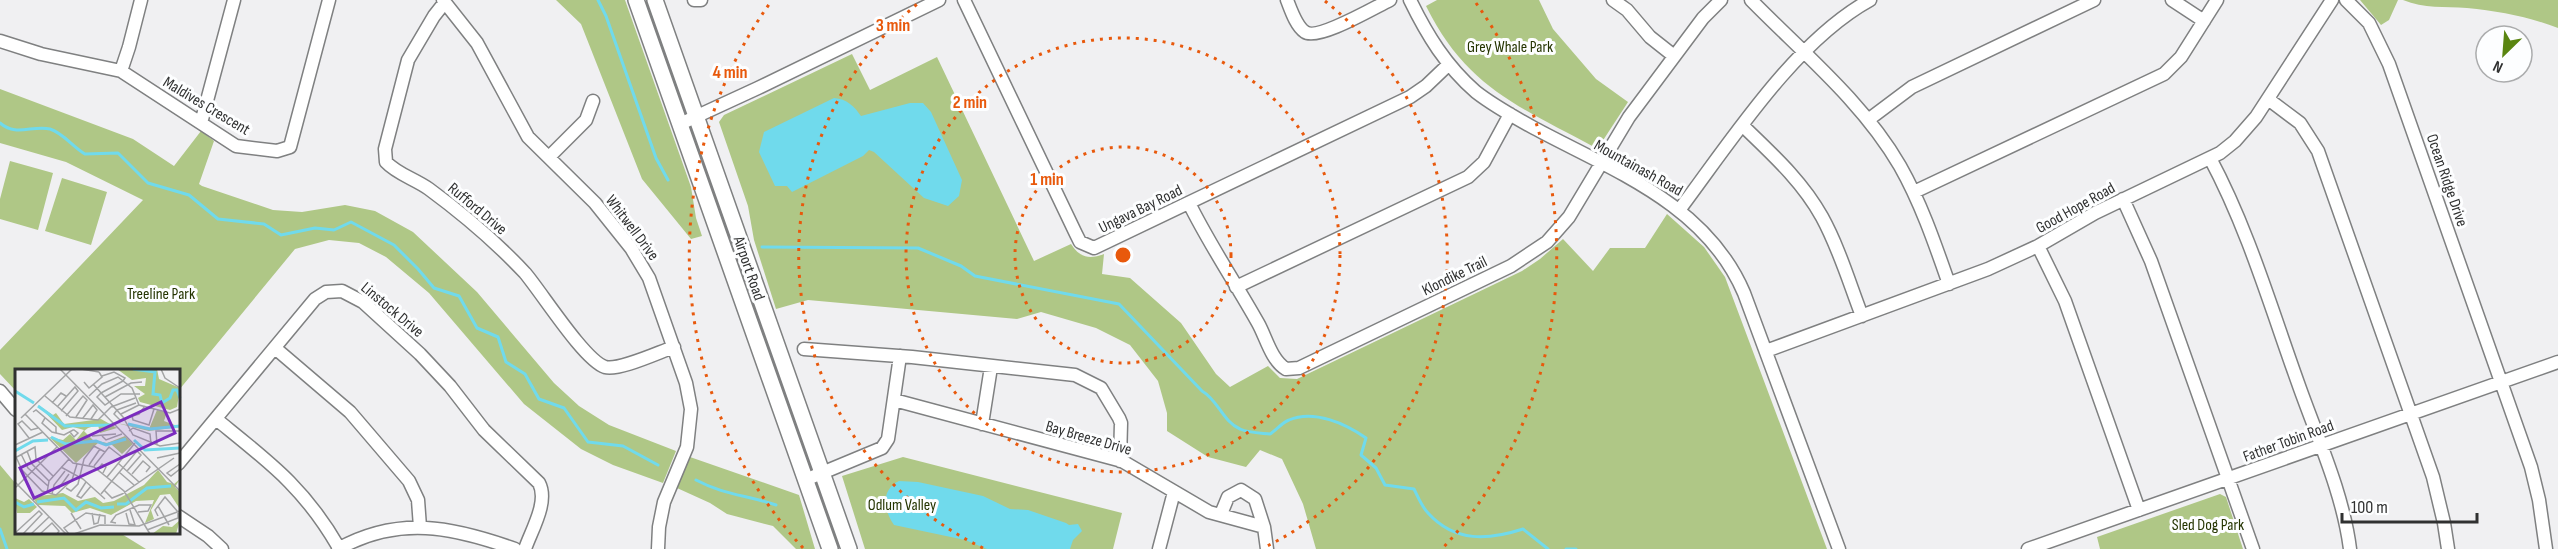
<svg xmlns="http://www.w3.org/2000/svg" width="2558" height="549" viewBox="0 0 2558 549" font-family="'Sofia Sans Condensed',sans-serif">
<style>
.green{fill:#afc786}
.water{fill:#70daec}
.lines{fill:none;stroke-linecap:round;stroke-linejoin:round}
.stream{stroke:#70daec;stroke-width:3}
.minor-casing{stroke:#7f8081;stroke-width:15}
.major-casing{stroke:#7f8081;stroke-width:18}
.minor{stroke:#fff;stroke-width:12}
.major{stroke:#fff;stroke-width:15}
.ring{fill:none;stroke:#e8590c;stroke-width:3;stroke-dasharray:3 6}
.labels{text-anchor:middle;stroke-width:6;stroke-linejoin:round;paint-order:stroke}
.park-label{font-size:16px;fill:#243400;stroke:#fdfeff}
.street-label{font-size:16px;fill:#303131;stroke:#fdfeff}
.inset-river{fill:none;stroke:#70daec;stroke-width:3}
.inset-road{fill:none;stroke:#a3a4a5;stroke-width:1.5}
.view{fill:#7b2cbf;fill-opacity:0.15;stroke:#7b2cbf;stroke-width:3}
.inset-edge{fill:none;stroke:#303131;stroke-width:3}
.centre{fill:#e8590c;stroke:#fdfeff;stroke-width:3}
.ring-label{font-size:18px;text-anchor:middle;font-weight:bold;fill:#e8590c;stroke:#fdfeff;stroke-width:6;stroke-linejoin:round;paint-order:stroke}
</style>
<rect width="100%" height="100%" fill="#f0f0f2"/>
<path class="green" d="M556 0H625L691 187 696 218 702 236 691 239 642 179 581 24Z
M1437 0H1539L1553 29 1596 79 1628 102 1600 145 1594 147C1518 106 1466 87 1426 6Z
M2360 0H2398L2389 20 2381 25Z
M2403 0H2558V28C2529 17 2499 11 2467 8 2445 6 2424 9 2403 0Z
M852 54 870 90 937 57 1034 261 1071 244C1079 257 1089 260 1104 254L1102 274 1130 278 1181 323 1216 374 1230 387 1268 366 1280 378 1297 379 1522 271 1540 259 1563 239 1593 271 1610 248H1645L1667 214 1704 247 1725 277 1827 549H1316L1303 504 1282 459 1260 450 1246 467 1208 457 1167 431V413L1158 381 1130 345 1096 328 1041 312 1017 319 808 300 776 309 754 240 748 206 719 122 724 115Z
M0 89 133 139 174 166 201 131 214 141 199 184 202 186 273 210 302 212 345 205 375 211 413 232 477 292 554 383 579 406 609 425 676 451 663 483 613 465 581 449 524 404 429 293 386 257 359 243 329 240 295 249 179 390 178 370H16V391L0 374V350L143 200 66 162 0 143Z
M10 161 53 173 38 230 0 219V199Z
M62 178 107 192 91 245 45 231Z
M690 457 799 495 815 549H796L773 526 727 514 710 503 677 488Z
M903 457 1122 513 1113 549H865L842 476Z
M0 465 16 484V532L120 533 146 549H0Z
M2220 494 2226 497 2243 549H2100L2097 537Z"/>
<path class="water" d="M834 98C847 99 854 106 861 116L910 103H923L931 112 962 180 959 196 948 206 924 198 874 152 869 150 863 156 792 192 787 186H775L759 152 764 132Z
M899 481 918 482 983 496 1010 509 1028 510 1066 523 1069 525 1078 524 1082 531 1073 540 1070 549H987L965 540 894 525C884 511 880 490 899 481Z"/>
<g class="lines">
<path class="stream" d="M598 0 606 16 656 158 668 180
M0 123C16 137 32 125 50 129 63 133 73 147 85 154L118 153 148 183 189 195 218 219 264 224 281 235 315 228 334 230 351 222 394 245 418 269 434 288 459 296 477 328 498 337 506 362 525 374 539 399 564 408 588 442 623 446 658 465
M762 247 918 248 961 266 975 276 1119 304 1202 391C1218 400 1223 422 1240 429 1249 433 1261 433 1270 434 1276 430 1283 422 1289 420 1314 409 1346 424 1366 438L1361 455 1376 468 1385 485 1414 489C1418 497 1422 507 1428 513 1455 543 1489 540 1523 529L1548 549
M696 480C724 495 747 495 776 505
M0 529 7 549
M1566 549H1576"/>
<g class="minor-casing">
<path id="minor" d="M443 0 477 43 528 137 595 203 631 248 649 278 686 383 691 409 687 447 664 502 659 527 658 549
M694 0H701
M964 0 1076 234 1080 242 1094 248 1410 97 1426 86 1448 65
M1287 0C1291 10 1296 26 1305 32 1318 41 1375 7 1390 0
M1410 0C1427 35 1446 66 1476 92 1494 106 1514 117 1534 128 1614 171 1706 204 1744 293L1839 549
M1613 0 1627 10 1650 37 1674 56
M1751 0C1802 52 1863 102 1900 166 1921 203 1935 244 1949 284
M2172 0 2204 21
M2346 0 2369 23 2389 64 2531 467 2539 500 2546 549
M445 2 434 16 408 60 385 149 386 162C397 174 415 179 429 189 463 214 496 242 525 273 542 293 584 360 605 367 619 371 659 352 674 347
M0 41 41 54 121 71 236 146 277 151 290 147 329 0
M121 71 129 47 141 0
M2268 99 2300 123 2318 151 2433 477 2444 523 2448 549
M1868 120 1912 87 2094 0
M201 123 234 0
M680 124 758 88 939 0
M1743 126C1772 154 1802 181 1822 217 1839 248 1849 282 1862 316
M549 157 586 120 593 101
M2210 158C2248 229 2271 308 2298 383 2317 437 2343 493 2350 549
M1914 192 2164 74 2181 57 2217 0
M2123 199 2151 261 2253 549
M1189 203C1209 244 1235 282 1258 323 1266 337 1271 360 1286 369L1299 368 1511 266 1547 242 1569 217 1629 117 1703 18 1721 0
M1680 209C1731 141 1795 41 1870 0
M2038 246 2065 301 2139 510
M1236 287 1468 177 1484 162 1510 114
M275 348 350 412 409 481 418 500 420 527
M804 349 912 357 1075 375 1101 388 1119 418 1121 423 1120 461
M1766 351 1988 269 2038 246 2095 213 2220 153 2235 141 2256 117 2332 0
M0 391 16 410
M894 400 1122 461 1209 512 1264 527
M216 419C269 462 304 487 339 548
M982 424 991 367
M178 464 315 299 326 292 342 291 363 302 420 354 450 386 484 430 539 483C549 502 531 531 525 549
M805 480 882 448 888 439 900 356
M1221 514 1228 497 1241 490 1255 499 1264 527 1267 549
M178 516 208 536 222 549
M338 549C399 515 453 527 515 549
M1159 549 1174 492
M2028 549 2558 362"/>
</g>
<g class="major-casing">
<path id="major" d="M636 0 830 549
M655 0 849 549"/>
</g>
<use href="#minor" class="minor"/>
<use href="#major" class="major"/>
</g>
<g class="ring">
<circle cx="1123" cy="255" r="108"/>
<circle cx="1123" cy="255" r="217"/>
<path d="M983 548A325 325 0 0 1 921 1M1325 1A325 325 0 0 1 1263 548"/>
<path d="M803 548A434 434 0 0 1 770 3M1476 3A434 434 0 0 1 1443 548"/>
</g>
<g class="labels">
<g class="park-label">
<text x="1510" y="52">Grey Whale Park</text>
<text x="161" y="299">Treeline Park</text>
<text x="902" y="510">Odlum Valley</text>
<text x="2208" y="530">Sled Dog Park</text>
</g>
<g class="street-label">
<text transform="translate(207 105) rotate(31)" y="6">Maldives Crescent</text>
<text transform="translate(1639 167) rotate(29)" y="6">Mountainash Road</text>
<text transform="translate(2448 180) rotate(71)" y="6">Ocean Ridge Drive</text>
<text transform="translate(2075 207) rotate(-29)" y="6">Good Hope Road</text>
<text transform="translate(478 208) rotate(40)" y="6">Rufford Drive</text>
<text transform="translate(1140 208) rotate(-26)" y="6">Ungava Bay Road</text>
<text transform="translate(633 227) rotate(53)" y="6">Whitwell Drive</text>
<text transform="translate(750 268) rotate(71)" y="6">Airport Road</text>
<text transform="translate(1454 275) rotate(-26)" y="6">Klondike Trail</text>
<text transform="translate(393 309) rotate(40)" y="6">Linstock Drive</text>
<text transform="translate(1089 437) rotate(16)" y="6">Bay Breeze Drive</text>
<text transform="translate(2288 440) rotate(-20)" y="6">Father Tobin Road</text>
</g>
</g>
<g transform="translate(15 369)">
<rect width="165" height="165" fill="#f0f0f2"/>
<path d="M102 0H142L144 10 165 19 162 38 155 41 125 33 123 29 130 25 119 17H130L131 9 117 11ZM23 36 38 46 41 44 49 55 86 50 102 59 85 64 83 56 73 59 69 62 78 71 92 74 110 67 118 75 107 85 97 76 83 74 61 94 34 68 48 71 55 65 61 71 69 61 58 58 47 61ZM142 41 152 43 149 52 165 58 134 62 101 54 134 60ZM143 101 152 113 159 115 165 110 160 118 165 123V140L155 125 145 126 136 141 139 150 130 154 139 131 121 132 96 146 75 139 57 144 50 137 23 136 17 128 48 124 63 132 80 128 88 134 99 132 129 116ZM0 129 9 133 14 130 22 138 15 144H2ZM165 151 161 165H137L148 157 157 158Z" fill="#afc786"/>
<path class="inset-river" d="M118 0 140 3 138 25 145 26 147 34 155 29 158 21H162L165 29M0 22 19 34M23 37 50 57 97 56M113 55 135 60 165 57M36 68 51 75 81 72 91 76 111 70M119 71 130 81 165 79M0 82 18 72 33 71M0 133 9 138 19 135M22 133 49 129 61 141 71 133 86 139 99 138M102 135H111L132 119 156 117"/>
<path class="inset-road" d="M45 0 165 122M66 0 84 3M146 0 150 9 165 19M87 7 99 3 110 9 108 12M69 13 74 19 87 8 84 3M78 15 108 48 118 66 145 77 165 74M86 24 82 28 90 36 106 25H125M86 24 108 12M30 27 55 48 83 51 97 37M74 27 87 15 103 8 117 19 124 36 155 44 165 40M90 28 116 14 127 13M37 34 46 24 51 27M42 38 60 18 63 22 46 42M96 38 120 29M102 41 99 45 105 51 124 45 130 37M102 41 121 34M18 43 21 41 41 58V64M10 45 58 94 79 98 109 122 135 165M106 45 124 36M51 47 68 27 72 31 61 48M117 47 118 51 134 56 139 40M6 49 57 0M30 49 27 54 37 63 49 66 58 61H59L63 64 59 68 55 63M68 49 78 36 82 41 76 50M114 62 118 59 135 65 136 75M77 67 101 65M87 67 91 71 107 65M14 69 3 55 7 52 16 61 23 59M0 76 28 63M142 76 141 62H165M12 82 17 95 34 112M6 85 13 99 33 117M1 88 7 101 27 122 41 126 57 111 62 95M0 89 20 78 21 90 38 107M142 89 165 84M103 94 124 113M165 95 152 104 156 107 165 100M74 96 85 80M79 97 94 78 108 89M46 98 68 110 90 130M83 100 87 95 91 98 88 104M104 103 119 116M117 105 128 92 135 98 131 103M92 108 120 74M0 113 51 165M71 113 62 127 66 129 76 117M0 119 42 78M38 119H44L54 105M51 119 56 122 63 115 69 90 79 77 90 83M89 121 97 129 107 125 159 89M32 124 34 112 54 90M37 125 39 116 50 102M86 125 122 82 126 86 112 102M143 137 154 156M56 144 66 160M77 144 79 155 83 154 85 145M111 144 114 155 120 156 115 141M143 147 140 141 150 128 163 143M101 154 96 153 101 146 124 136H136L133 142 123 143M132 161 163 149V144M0 164 24 142 27 145 8 165M16 165 34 148M25 165 37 154 44 162 42 165M54 165 49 159 71 144 90 147V155M59 165 85 156 124 157 165 142"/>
<path class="view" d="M146 33 160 64 19 129 5 99Z"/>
<rect width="165" height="165" class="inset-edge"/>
</g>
<circle cx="1123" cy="255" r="9" class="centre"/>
<g class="ring-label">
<text x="893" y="31">3 min</text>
<text x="730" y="78">4 min</text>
<text x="970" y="108">2 min</text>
<text x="1047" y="185">1 min</text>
</g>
<g transform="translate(2504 54) rotate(205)"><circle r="28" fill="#fdfeff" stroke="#abacad" stroke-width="1.5"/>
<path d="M0-4.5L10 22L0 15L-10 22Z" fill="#5a8510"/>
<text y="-9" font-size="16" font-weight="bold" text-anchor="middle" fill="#303131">N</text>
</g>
<path d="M2342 513v9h135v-9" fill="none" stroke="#303131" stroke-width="3"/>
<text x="2351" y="513" font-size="18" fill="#303131" stroke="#fdfeff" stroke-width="4.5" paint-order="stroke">100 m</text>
</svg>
